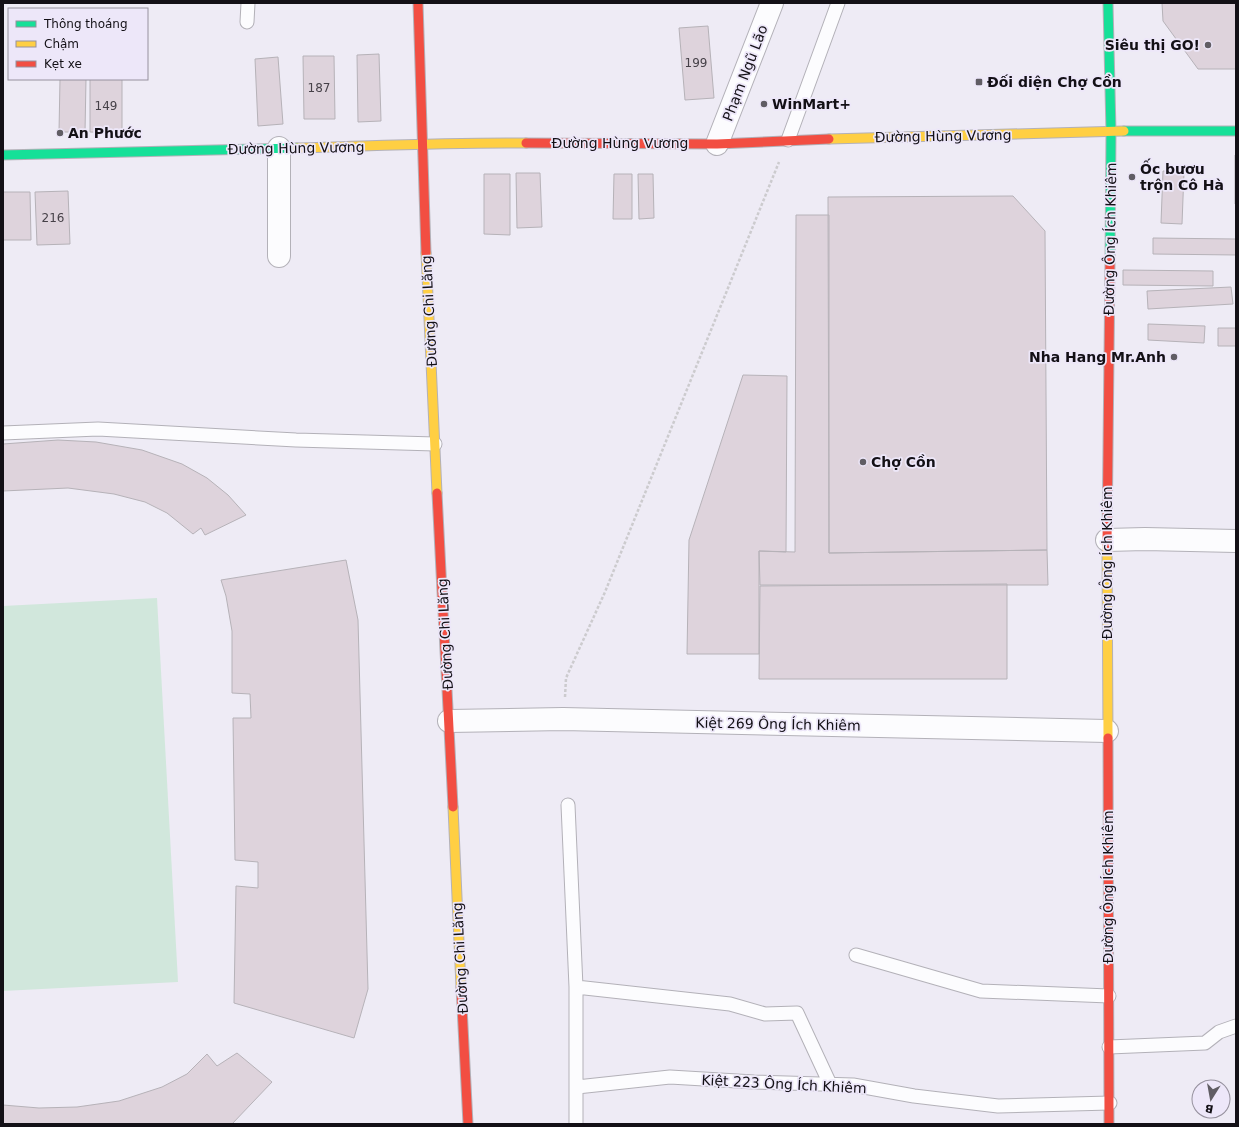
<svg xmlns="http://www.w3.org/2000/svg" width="1239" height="1127" viewBox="0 0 1239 1127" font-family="'DejaVu Sans',sans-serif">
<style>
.green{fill:#d1e7dc}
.building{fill:#ded3dc;stroke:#b6b2b8}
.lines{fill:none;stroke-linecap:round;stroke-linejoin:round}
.lane-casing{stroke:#b3b1b8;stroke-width:15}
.street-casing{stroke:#b3b1b8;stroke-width:24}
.fast-casing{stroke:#b3b1b8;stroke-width:11}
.slow-casing{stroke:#b3b1b8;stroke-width:11}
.jam-casing{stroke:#b3b1b8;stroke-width:11}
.path{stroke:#cccbce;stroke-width:2.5;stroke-dasharray:3 2;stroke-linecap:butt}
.lane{stroke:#fcfcfe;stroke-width:13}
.street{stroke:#fcfcfe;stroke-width:22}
.fast{stroke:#16e098;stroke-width:9}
.slow{stroke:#ffcf43;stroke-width:9}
.jam{stroke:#f24e42;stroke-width:9}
.poi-dot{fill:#605d64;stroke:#ede7f9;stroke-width:1.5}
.labels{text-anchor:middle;stroke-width:3.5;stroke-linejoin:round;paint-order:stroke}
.number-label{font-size:12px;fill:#464148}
.poi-label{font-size:14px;font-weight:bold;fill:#131016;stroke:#ede7f9;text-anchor:start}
.street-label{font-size:14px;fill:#131016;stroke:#ede7f9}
</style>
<rect width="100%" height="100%" fill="#eeebf5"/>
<path class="green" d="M157 598 178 982 3 991V606Z"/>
<path class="building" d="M1162 3H1236V69H1198L1163 21Z
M708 26 714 98 685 100 679 28Z
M379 54 381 121 358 122 357 55Z
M303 56H334L335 119H304Z
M278 57 283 124 258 126 255 59Z
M60 79H86L85 132H59Z
M90 79H122V133L90 132Z
M1235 155H1236V204H1235Z
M1163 171 1184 172 1182 224 1161 223Z
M516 173H540L542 227 517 228Z
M484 174H510V235L484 234Z
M614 174H632V219H613Z
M638 174H653L654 218 639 219Z
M68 191 70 244 37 245 35 192Z
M3 192H30L31 240H3Z
M1013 196 1045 231 1047 550 829 553 828 197Z
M796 215H829V553L1047 550 1048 585H760L759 551 795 552Z
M1153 238 1236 239V255L1153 254Z
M1123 270 1213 271V286L1123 285Z
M1231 287 1233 304 1148 309 1147 291Z
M1148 324 1205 326 1204 343 1148 340Z
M1218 328H1236V346H1218Z
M743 375 787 376 786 552 759 551V654H687L689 540Z
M58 440 96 442 142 450 182 464 207 478 228 495 246 515 205 535 201 528 193 534 167 513 145 502 114 494 68 488 3 491V444Z
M346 560 358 620 368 989 354 1038 234 1003 236 886 258 888V862L235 860 233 718H251L250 694 232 693V631L226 596 221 580Z
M1007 584V679H759L760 586Z
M237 1053 272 1082 232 1124H3V1105L39 1108 77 1107 119 1101 162 1087 187 1074 207 1054 217 1066Z"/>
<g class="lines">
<g class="lane-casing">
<path id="lane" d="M247 22 248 3
M788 140 838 3
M3 433 98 429 296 440 435 444
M568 805 576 987
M856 955 981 991 1109 996
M1109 1047 1205 1043 1219 1032 1236 1026
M577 1087 670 1077 754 1082 853 1085 914 1096 998 1106 1110 1103
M576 1124V987L730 1004 765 1014 797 1013 830 1084"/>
</g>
<g class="street-casing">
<path id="street" d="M717 144 772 3
M279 256V148
M1107 540 1145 539 1236 541
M449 721 563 719 1107 731"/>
</g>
<g class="fast-casing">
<path id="fast" d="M1108 3 1111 132 1110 261
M1124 131H1236
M3 155 297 148"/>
</g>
<g class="slow-casing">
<path id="slow" d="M829 139 1124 131
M297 148C373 146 450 142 526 143
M426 253 437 493
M1107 544 1108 738
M453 807 461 987"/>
</g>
<g class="jam-casing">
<path id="jam" d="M418 3 426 253
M526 143 717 144 829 139
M437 493 453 807
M1107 544 1110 261
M1108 738 1109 1124
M461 987 468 1124"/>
</g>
<path class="path" d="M565 697 566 678 605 592 779 162"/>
<use href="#lane" class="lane"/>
<use href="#street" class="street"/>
<use href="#fast" class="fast"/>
<use href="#slow" class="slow"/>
<use href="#jam" class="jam"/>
</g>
<g class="poi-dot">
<circle cx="1208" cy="45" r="4"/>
<rect x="975" y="78" width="8" height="8" rx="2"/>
<circle cx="764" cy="104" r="4"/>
<circle cx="60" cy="133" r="4"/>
<circle cx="1132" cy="177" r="4"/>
<circle cx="1174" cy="357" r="4"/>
<circle cx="863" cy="462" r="4"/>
</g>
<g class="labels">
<g class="number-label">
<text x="696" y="67">199</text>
<text x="319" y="92">187</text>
<text x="106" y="110">149</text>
<text x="53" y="222">216</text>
</g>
<g class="poi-label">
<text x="1200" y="50" text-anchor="end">Siêu thị GO!</text>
<text x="987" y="87">Đối diện Chợ Cồn</text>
<text x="772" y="109">WinMart+</text>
<text x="68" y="138">An Phước</text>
<text x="1140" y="174">Ốc bươu<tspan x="1140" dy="16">trộn Cô Hà</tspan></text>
<text x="1166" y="362" text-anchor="end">Nha Hang Mr.Anh</text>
<text x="871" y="467">Chợ Cồn</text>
</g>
<g class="street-label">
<text transform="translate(745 73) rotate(-69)" y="5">Phạm Ngũ Lão</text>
<text transform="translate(943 136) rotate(-1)" y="5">Đường Hùng Vương</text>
<text x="620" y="148">Đường Hùng Vương</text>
<text transform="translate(296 148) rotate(-1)" y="5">Đường Hùng Vương</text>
<text transform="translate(1110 239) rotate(-89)" y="5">Đường Ông Ích Khiêm</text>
<text transform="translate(429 311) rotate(-93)" y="5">Đường Chi Lăng</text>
<text transform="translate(1107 563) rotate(-90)" y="5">Đường Ông Ích Khiêm</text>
<text transform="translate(445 634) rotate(-93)" y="5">Đường Chi Lăng</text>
<text transform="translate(778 724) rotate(1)" y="5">Kiệt 269 Ông Ích Khiêm</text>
<text transform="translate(1108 887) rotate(-90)" y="5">Đường Ông Ích Khiêm</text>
<text transform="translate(460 958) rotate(-93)" y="5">Đường Chi Lăng</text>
<text transform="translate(784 1084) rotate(3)" y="5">Kiệt 223 Ông Ích Khiêm</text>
</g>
</g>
<rect width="1239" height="1127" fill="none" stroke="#131016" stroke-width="8"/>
<rect x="8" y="8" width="140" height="72" fill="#ede7f9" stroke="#96919e"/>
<rect x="16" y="21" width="20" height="6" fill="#16e098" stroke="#96919e"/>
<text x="44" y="28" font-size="12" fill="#131016">Thông thoáng</text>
<rect x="16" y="41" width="20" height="6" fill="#ffcf43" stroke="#96919e"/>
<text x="44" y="48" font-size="12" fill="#131016">Chậm</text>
<rect x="16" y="61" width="20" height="6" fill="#f24e42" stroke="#96919e"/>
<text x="44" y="68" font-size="12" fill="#131016">Kẹt xe</text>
<g transform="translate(1211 1099) rotate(191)"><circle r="19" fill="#ede7f9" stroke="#96919e"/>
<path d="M0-3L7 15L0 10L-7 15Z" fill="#605d64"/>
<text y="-6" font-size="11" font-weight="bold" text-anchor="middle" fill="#131016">B</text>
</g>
</svg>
